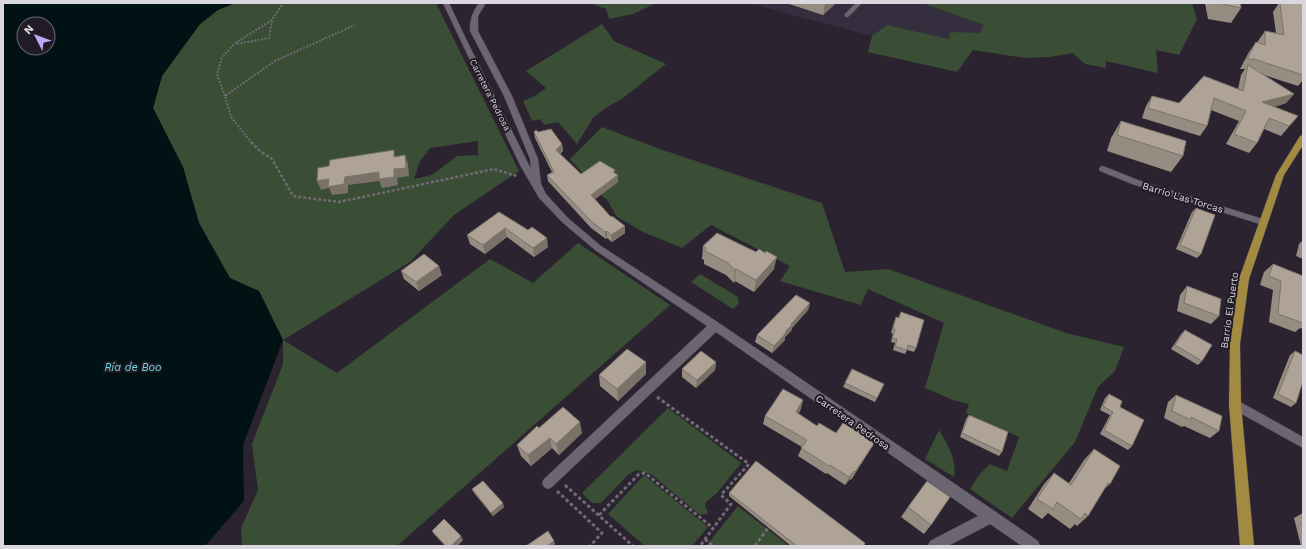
<svg xmlns="http://www.w3.org/2000/svg" width="1306" height="549" viewBox="0 0 1306 549" font-family="'Work Sans',sans-serif">
<style>
.industrial{fill:#352e3e}
.green{fill:#394e34;fill-rule:evenodd}
.water{fill:#001214;fill-rule:evenodd}
.lines{fill:none;stroke-linecap:round;stroke-linejoin:round}
.lane-casing{stroke:#47424c;stroke-width:5}
.street-casing{stroke:#47424c;stroke-width:1}
.primary-casing{stroke:#47424c;stroke-width:1}
.path-far2{stroke:#706a74;stroke-width:2;stroke-dasharray:2 1.5;stroke-linecap:butt}
.path-far1{stroke:#706a74;stroke-width:2.5;stroke-dasharray:3 2;stroke-linecap:butt}
.path{stroke:#706a74;stroke-width:3;stroke-dasharray:3.5 2.5;stroke-linecap:butt}
.lane{stroke:#6c6572;stroke-width:4.5}
.street{fill:#6c6572;fill-rule:evenodd}
.primary{fill:#a28b40;fill-rule:evenodd}
.wall{fill:#968c81}
.shaded-wall{fill:#7a7269}
.building{fill:#aea396;stroke:#7a7269}
.labels{text-anchor:middle;stroke-width:4;stroke-linejoin:round;paint-order:stroke}
.far-street-label{font-size:9px;fill:#dbd7df;stroke:#211b26}
.street-label{font-size:10px;fill:#dbd7df;stroke:#211b26}
.water-label{font-size:11px;font-style:italic;fill:#6ad7e3;stroke:#211b26}
</style>
<rect width="100%" height="100%" fill="#2b2430"/>
<path class="industrial" d="M748 3H922L984 25 980 34 951 32 949 39 887 25 872 36Z"/>
<path class="green" d="M235 3H436L519 171 454 215 410 262 283 340 337 373 490 259 533 283 578 243 670 305 397 546H242L241 528 258 490 252 444 283 364V340L259 291 230 279 199 223 183 167 153 108 162 76 200 24 218 10ZM478 141V155L457 156 432 175 414 179 420 161 430 148Z
M589 3H656L633 14 609 19 606 9Z
M922 3H1192L1197 19 1179 55 1156 50 1158 73 1106 61V68L1085 64 1073 53 1050 57 1025 58 973 50 957 72 868 52 872 36 887 25 949 39 950 32 980 33 984 25Z
M602 24 614 41 666 64 623 98 604 109 593 118 577 144 558 122 544 125 540 119 532 121 523 101 535 96 546 88 526 71Z
M602 127 660 149 822 203 845 272 888 269 1066 333 1124 347 1115 371 1098 387 1075 442 1012 518 970 489 979 475 990 464 1007 471 1019 437 966 413 969 404 953 400 925 388 944 323 868 289 861 305 780 281 790 266 711 225 682 248 643 232 616 216 608 201 601 195 570 159Z
M700 274 738 297 739 303 733 309 691 282Z
M668 408 741 463 717 493 706 502 705 507 708 512 707 514 700 515 651 474 637 470 629 474 601 503H592L582 493Z
M939 430C948 446 957 459 954 477L925 459Z
M644 475 708 527 692 546H645L608 514Z
M738 506 789 546H706Z"/>
<path class="water" d="M3 3H235L218 10 200 24 162 76 153 108 183 167 199 223 230 278 259 291 283 340 243 445 244 501 205 546H3ZM24 24H48V48H24Z"/>
<g class="lines">
<g class="lane-casing">
<path id="lane" d="M847 15 859 3"/>
</g>
<g class="street-casing">
<path id="street" d="M443 3H449L469 45 531 169 530 159 504 96 470 31C470 20 472 12 479 3H486L478 16V31L512 96 538 159 541 184 546 194 568 218 601 246 719 323 996 512 1038 541 1040 546H1022L990 524 948 546H928L930 541 978 516 716 332 552 487 548 489 544 487 542 483 544 479 707 326 595 250 562 222 539 198 520 165Z
M1103 166 1138 180 1266 220 1268 222 1263 225 1132 184 1100 171 1099 169 1100 167Z
M1235 399 1303 437V448L1231 408 1229 404 1231 400Z"/>
</g>
<g class="primary-casing">
<path id="primary" d="M1303 135V145L1284 175 1249 279 1240 344 1241 404 1254 546H1240L1229 404 1230 344 1239 279 1276 175 1300 136Z"/>
</g>
<path class="path-far2" d="M237 44 269 38 272 20
M225 96 217 74 222 58 234 44 272 20 283 3
M252 143 231 117 225 96 275 61 355 25"/>
<path class="path-far1" d="M251 142 260 151 272 159 293 196 339 202 494 169 517 176"/>
<path class="path" d="M657 397 749 464 721 495 731 504 700 546
M565 485 633 546
M557 491 602 533 590 546
M599 515 639 474 645 473 713 528
M705 539 713 546
M755 546 768 528"/>
<use href="#lane" class="lane"/>
<use href="#street" class="street"/>
<use href="#primary" class="primary"/>
</g>
<path class="wall" d="M786 3H836L823 15Z
M1205 3H1240L1241 8 1231 23 1208 19Z
M1279 3H1303L1302 21H1303V80L1298 86 1264 75 1294 94 1286 103 1274 107 1298 116 1281 136 1264 129 1257 143 1249 153 1226 144 1239 121 1211 110 1207 126 1200 136 1142 118 1146 106 1152 96 1179 103 1238 89 1241 75 1245 69H1240L1249 52 1256 42 1258 43V41L1265 31 1276 33 1273 12Z
M1121 121 1183 156 1171 172 1107 151 1111 138Z
M534 132H538L562 144 563 151 560 154 581 174 615 170V173L618 182 595 199 625 233 612 242 607 238 606 239 591 228 548 181 547 175 552 172 535 138Z
M1196 208 1201 254 1197 258 1176 249 1192 212Z
M499 212 548 247 534 257 507 237 485 254 470 244 467 235Z
M1303 240V259L1296 256 1299 244Z
M703 246 774 269 754 292 735 281 734 283 726 275 704 264V260L702 259Z
M1273 264 1303 276V329L1300 328 1295 332 1269 322 1273 290 1260 285 1264 272Z
M401 271 442 275 419 291 404 279Z
M1187 286 1219 316 1211 324 1177 311 1180 295Z
M810 303 808 310 792 328 791 331 785 337V340L772 353 755 342 757 335Z
M901 312 916 348 914 352 907 350 905 354 893 350 895 343 891 342 893 334 891 333 894 322 896 317 898 318Z
M1185 330 1202 361 1198 365 1171 349 1181 334Z
M1295 351 1296 403 1291 407 1273 398 1290 355Z
M646 362V374L618 401 600 386 599 375Z
M716 362 715 370 696 388 682 377V369Z
M845 383 884 384 875 402 843 387Z
M1109 394 1120 407 1132 446 1128 450 1100 434 1110 415 1100 410 1105 398Z
M1176 395 1219 431 1210 438 1184 426 1182 427 1164 418 1168 402Z
M801 409 798 414 817 426 836 433 875 442 870 450 851 480 850 479 845 485 827 473 826 474 798 456 802 447 763 424 765 416Z
M969 415 1002 452 999 456 960 437 966 419Z
M539 428 582 433 559 455 552 448 531 466 521 456 517 445Z
M1094 449 1110 484 1104 489 1088 516 1077 526 1075 524 1070 529 1048 513 1042 519 1028 509 1044 484 1054 473 1069 483 1084 460Z
M472 489 504 507 493 516 474 493Z
M729 493 864 546H791L729 496Z
M908 507 931 525 924 534 901 517Z
M1303 513V546H1301L1294 518Z
M432 531 463 540 457 546H445L434 534Z"/>
<path class="shaded-wall" d="M825 3H836L823 15Z
M1294 94 1286 103 1255 112 1262 102Z
M562 144 563 151 557 157 556 150Z
M405 155 408 164 409 176 397 178 398 185 382 188 379 181 348 185V193L332 195 329 188 321 190 317 181 345 177Z
M615 170V177L618 175V182L591 202V195Z
M625 226V233L612 242 611 235Z
M505 228 507 237 485 254 483 245Z
M607 231V238L606 239 605 232Z
M547 238 548 247 534 257 533 248Z
M777 257 774 269 754 292 756 280Z
M439 266 442 275 419 291 416 282Z
M736 269 735 281 734 283 735 270Z
M810 303 808 310 792 328 791 331 785 337V340L772 353 774 346 785 332 791 324Z
M646 362V374L618 401 617 389Z
M716 362 715 370 696 388 697 380Z
M803 400 801 409 794 421 796 412Z
M580 422 582 433 559 455 556 444Z
M550 438 552 448 531 466 528 455Z
M875 442 870 450 851 480 855 472Z
M854 471 850 479 845 485 849 477Z
M503 503 504 507 493 516 491 513Z
M461 536 463 540 457 546H451Z
M554 541 555 544 553 546H547Z"/>
<path class="building" d="M1218 3H1240L1241 8Z
M1280 3H1303V19L1302 21H1303V75L1254 59H1247L1256 42 1265 45V31L1284 35Z
M1248 65 1294 94 1262 102 1298 116 1289 126 1269 118 1257 143 1234 134 1246 111 1214 98 1207 126 1148 108 1152 96 1179 103 1204 76 1243 91Z
M1121 121 1186 141 1183 156 1117 135Z
M551 129 562 144 556 150 581 174 600 161 615 170 613 172 618 175 591 195 611 217 612 216 625 226 611 235 607 231 605 232 591 221 547 175 554 172 534 132 536 130 538 132Z
M394 150V157L405 155 406 168 394 169V177L379 179V172L345 177 344 184 328 187 329 179 317 181 318 168 329 166 330 160Z
M1196 208 1215 215 1201 254 1180 245Z
M499 212 528 230 532 227 547 238 533 248 505 228 483 245 467 235Z
M717 233 756 252 759 249 765 253 766 251 777 257 756 280 736 269 735 270 728 263 705 251 706 248 703 246Z
M424 254 439 266 416 282 401 271Z
M1273 264 1303 276V323L1278 314 1281 281 1269 276Z
M1187 286 1221 299 1219 316 1184 303Z
M796 295 810 303 791 324 792 325 785 332 786 333 774 346 757 335Z
M901 312 924 320 916 348 908 345 907 350 895 346 897 339 892 338 895 330 893 329 896 317 899 318Z
M1185 330 1212 345 1202 361 1175 345Z
M627 349 646 362 617 389 599 375Z
M701 351 716 362 697 380 682 369Z
M1295 351 1303 355V381L1296 403 1278 394Z
M852 369 884 384 877 398 845 383Z
M783 389 803 400 796 412 817 426 819 423 836 433 843 423 875 442 855 472 854 471 849 477 830 465 829 466 801 448 807 440 765 416Z
M1109 394 1122 401 1120 407 1144 420 1132 446 1104 430 1113 412 1103 406Z
M1176 395 1222 416 1219 431 1191 417V420L1172 411Z
M563 407 580 422 556 444 550 438 528 455 517 445 537 426 539 428Z
M969 415 1008 432 1002 452 962 433Z
M1094 449 1120 466 1110 484 1108 483 1088 516 1085 513 1081 519 1057 502 1053 509 1037 499 1054 473 1071 485Z
M756 461 865 543 864 546H797L729 493Z
M483 481 503 503 491 513 472 489Z
M927 481 950 497 931 525 908 507Z
M444 519 461 536 451 546H446L432 531Z
M548 531 554 541 547 546H526Z"/>
<g class="labels">
<g class="far-street-label">
<text transform="translate(490 95) rotate(63)" y="3">Carretera Pedrosa</text>
</g>
<g class="street-label">
<text transform="translate(1183 197) rotate(17)" y="4">Barrio Las Torcas</text>
<text transform="translate(1229 310) rotate(-82)" y="4">Barrio El Puerto</text>
<text transform="translate(853 422) rotate(35)" y="4">Carretera Pedrosa</text>
</g>
<g class="water-label">
<text x="133" y="371">Ría de Boo</text>
</g>
</g>
<rect width="1306" height="549" fill="none" stroke="#dbd7df" stroke-width="8"/>
<g transform="translate(36 36) rotate(312)"><circle r="19" fill="#211b26" stroke="#6b6670"/>
<path d="M0-3L7 15L0 10L-7 15Z" fill="#bfa9f4"/>
<text y="-6" font-size="11" font-weight="bold" text-anchor="middle" fill="#dbd7df">N</text>
</g>
</svg>
